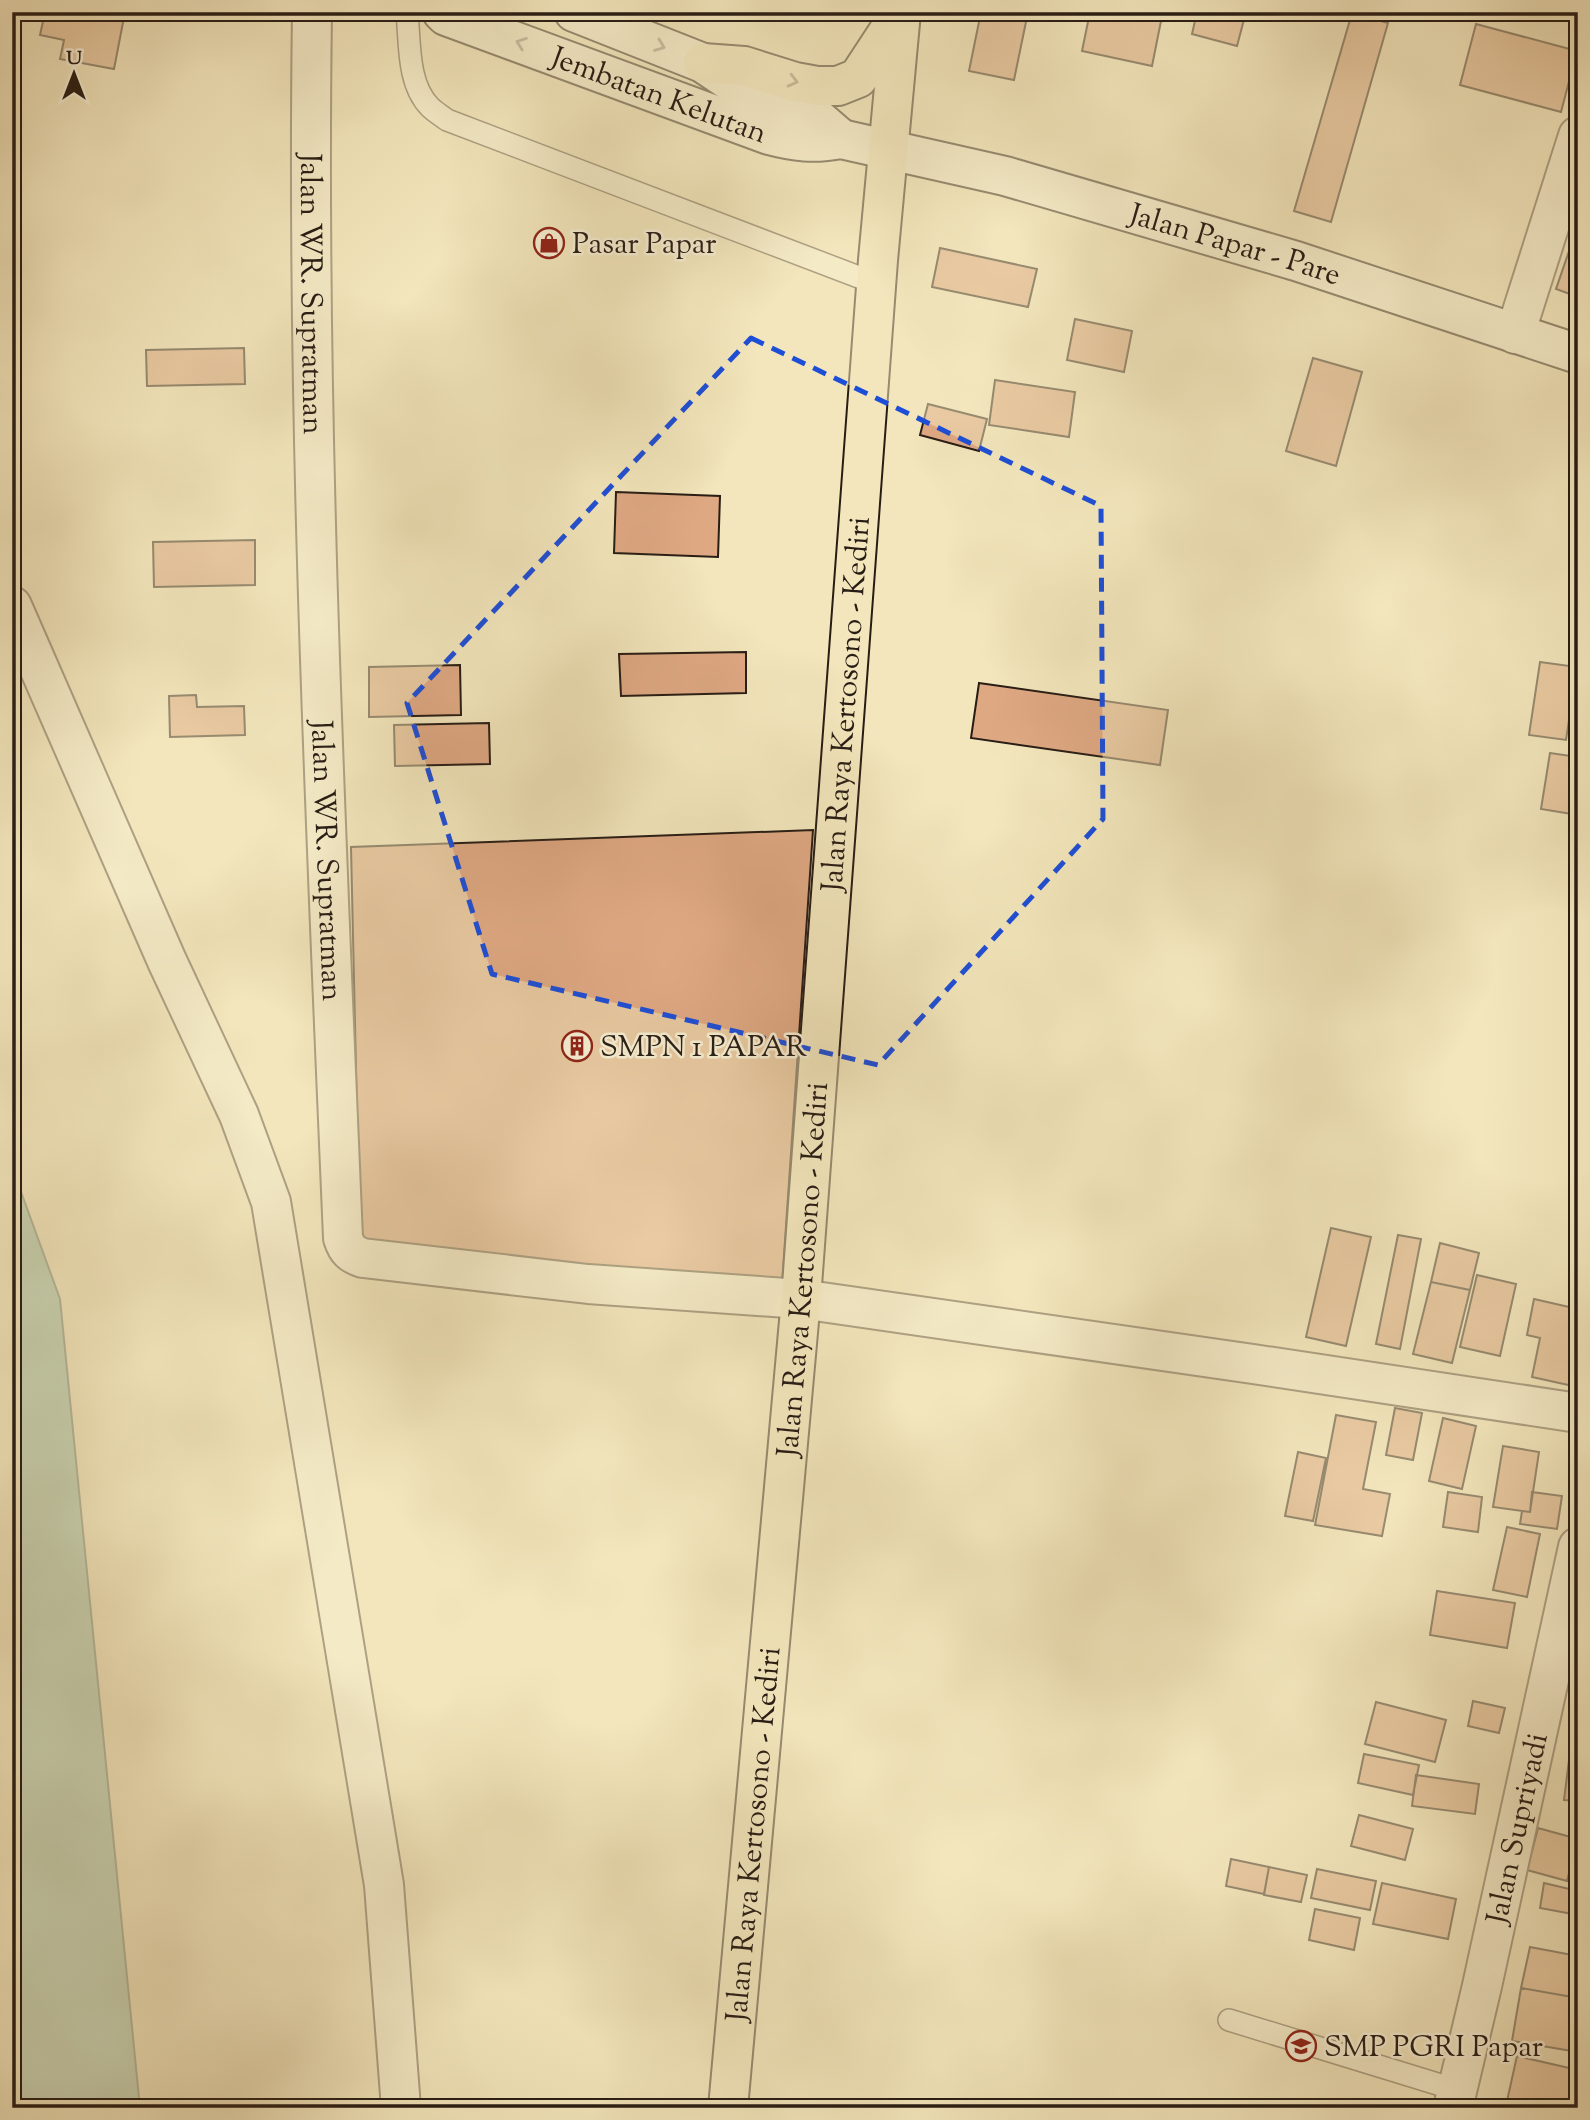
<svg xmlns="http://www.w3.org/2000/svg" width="1590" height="2120" viewBox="0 0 1590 2120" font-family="'Sorts Mill Goudy',serif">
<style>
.water{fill:#9cc0ac;stroke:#6e7f70;stroke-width:2}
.building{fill:#dea883;stroke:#281d15;stroke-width:2}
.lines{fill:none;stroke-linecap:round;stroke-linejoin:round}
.service-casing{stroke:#5b4f3f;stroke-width:24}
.minor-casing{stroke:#5b4f3f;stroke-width:42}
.secondary-casing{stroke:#281d15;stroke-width:42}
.trunk-casing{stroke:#281d15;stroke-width:42}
.service{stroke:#f7efd3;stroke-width:21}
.minor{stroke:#f7efd3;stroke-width:38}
.secondary{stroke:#f7efd3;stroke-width:38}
.trunk{stroke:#f3e6bc;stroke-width:38}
.oneway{stroke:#9a907e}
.oneway2{stroke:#988c71}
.marked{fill:none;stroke:#1d4ed8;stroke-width:5;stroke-dasharray:14 9;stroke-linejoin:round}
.labels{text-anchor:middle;stroke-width:5;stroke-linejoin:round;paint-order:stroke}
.street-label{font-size:30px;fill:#281d15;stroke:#f7efd3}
.poi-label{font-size:30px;fill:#281d15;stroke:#f7efd3;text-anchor:start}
</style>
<rect width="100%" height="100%" fill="#f3e6bc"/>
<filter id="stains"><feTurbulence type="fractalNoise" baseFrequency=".00286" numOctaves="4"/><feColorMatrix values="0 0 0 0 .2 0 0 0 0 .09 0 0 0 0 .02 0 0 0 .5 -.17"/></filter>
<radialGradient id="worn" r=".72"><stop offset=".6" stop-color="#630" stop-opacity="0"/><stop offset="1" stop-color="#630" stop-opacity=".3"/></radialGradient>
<path class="water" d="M12 1167 60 1299 140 2108H12Z"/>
<path class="building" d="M45 12H125L114 69 60 59 64 40 40 35Z
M981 12H1005L1027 17 1014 80 969 71Z
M1090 12H1120L1161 21 1152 66 1082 51Z
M1120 12H1164L1162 21Z
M1197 12H1246L1237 46 1192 34Z
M1352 13 1388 23 1331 222 1294 211Z
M1476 24 1577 51 1561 112 1460 85Z
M1578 225V297L1556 289Z
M940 248 1037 269 1028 307 932 287Z
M1075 319 1132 331 1124 372 1067 360Z
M244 348 245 384 147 386 146 350Z
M1313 358 1362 372 1336 466 1286 451Z
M995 380 1075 392 1069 437 989 425Z
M928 404 987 419 979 451 920 435Z
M616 492 720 496 718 557 614 553Z
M255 540V585L154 587 153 542Z
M746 652V693L621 696 619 654Z
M1540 662 1577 667 1566 740 1529 735Z
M460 665 461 715 369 717V667Z
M979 683 1168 710 1160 765 971 738Z
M196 695 197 707 244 706 245 735 170 737 169 696Z
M489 723 490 764 395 766 394 725Z
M1550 753 1578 757V815L1541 809Z
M813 830 782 1285 360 1245 351 847Z
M1331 1228 1371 1237 1346 1346 1306 1337Z
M1398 1235 1421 1239 1400 1349 1376 1344Z
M1440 1243 1479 1253 1470 1290 1431 1282Z
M1477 1275 1516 1284 1500 1356 1460 1347Z
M1431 1282 1470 1290 1452 1363 1413 1354Z
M1534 1299 1578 1309V1364L1573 1386 1532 1377 1540 1338 1527 1335Z
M1395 1408 1422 1413 1413 1460 1386 1455Z
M1336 1415 1376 1422 1363 1489 1390 1494 1382 1536 1315 1525Z
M1443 1418 1476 1426 1462 1489 1429 1481Z
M1503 1446 1539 1452 1530 1512 1493 1507Z
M1298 1452 1326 1458 1313 1521 1285 1516Z
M1448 1492 1482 1497 1478 1532 1443 1527Z
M1532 1492 1562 1496 1557 1529 1520 1524 1522 1511 1530 1512Z
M1507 1527 1540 1534 1527 1597 1493 1590Z
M1437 1591 1515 1603 1507 1648 1430 1635Z
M1473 1701 1505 1708 1499 1733 1468 1726Z
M1376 1702 1446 1720 1435 1762 1365 1744Z
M1364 1754 1419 1765 1413 1795 1358 1783Z
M1569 1760 1578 1761V1801L1564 1800Z
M1416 1775 1479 1784 1475 1814 1412 1806Z
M1578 1814V1835L1572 1834Z
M1359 1815 1413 1829 1405 1860 1351 1846Z
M1538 1828 1578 1839 1567 1881 1527 1870Z
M1578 1843V1884L1567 1881Z
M1231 1859 1269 1867 1264 1894 1226 1886Z
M1269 1867 1307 1875 1301 1902 1264 1895Z
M1317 1869 1376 1881 1370 1910 1311 1898Z
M1382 1883 1456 1899 1448 1939 1373 1924Z
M1544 1883 1578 1891V1915L1540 1908Z
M1315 1909 1360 1918 1354 1950 1309 1940Z
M1530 1947 1578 1956V1998L1521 1988Z
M1521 1988 1578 1998V2052L1512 2041Z
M1517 2056 1578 2070V2108H1537L1507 2101Z"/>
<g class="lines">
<g class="service-casing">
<path id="service" d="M407 12C410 42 407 84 430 107 435 112 442 116 447 120L877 284
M1229 2020 1457 2090"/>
</g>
<g class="minor-casing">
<g id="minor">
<path id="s1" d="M312 12C306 421 326 830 343 1238 347 1250 351 1254 363 1258L588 1284 801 1299 1253 1364 1578 1413"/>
<path d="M1515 334 1578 136"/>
<path d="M12 606 167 961 239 1115 271 1202 384 1885 401 2108"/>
<path id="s2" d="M1453 2108 1482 1986 1578 1547"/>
</g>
</g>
<g class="secondary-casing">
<g id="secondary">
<path id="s3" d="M442 12 446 16 769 135C795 142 814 144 841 139L1005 176 1296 261 1578 354"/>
<path d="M574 12 703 63 737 86 802 112 819 120 841 139"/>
</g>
</g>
<g class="trunk-casing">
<g id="trunk">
<path d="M703 63 744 66 795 82 817 86H838L858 78 898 17"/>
<path id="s4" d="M728 2108 801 1299 878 260 901 12"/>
</g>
</g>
<use href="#service" class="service"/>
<use href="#minor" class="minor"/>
<use href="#secondary" class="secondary"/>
<use href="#trunk" class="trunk"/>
</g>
<defs><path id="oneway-chevron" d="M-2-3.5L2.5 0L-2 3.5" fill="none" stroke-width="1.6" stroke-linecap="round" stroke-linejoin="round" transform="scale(1.75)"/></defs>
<g class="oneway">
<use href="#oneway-chevron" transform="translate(521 43) rotate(-160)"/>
<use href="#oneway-chevron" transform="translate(660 46) rotate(21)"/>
</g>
<use class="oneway2" href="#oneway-chevron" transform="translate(793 81) rotate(14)"/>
<path d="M0 0H1590V2120H0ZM751 338 1101 506 1103 819 878 1065 492 974 407 703Z" fill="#f3e6bc" fill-opacity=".55" fill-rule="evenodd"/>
<path class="marked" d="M751 338 1101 506 1103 819 878 1065 492 974 407 703Z"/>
<defs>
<g id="shop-ring" transform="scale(1.575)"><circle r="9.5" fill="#f7efd3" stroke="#8f2418" stroke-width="1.5"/><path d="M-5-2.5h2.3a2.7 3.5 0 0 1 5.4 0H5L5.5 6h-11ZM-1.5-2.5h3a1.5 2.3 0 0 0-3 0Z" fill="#8f2418"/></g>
<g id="building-ring" transform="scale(1.575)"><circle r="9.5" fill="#f7efd3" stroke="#8f2418" stroke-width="1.5"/><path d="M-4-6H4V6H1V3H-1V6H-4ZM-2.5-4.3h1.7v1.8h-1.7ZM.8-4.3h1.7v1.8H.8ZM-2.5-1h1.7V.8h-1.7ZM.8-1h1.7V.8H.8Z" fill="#8f2418"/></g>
<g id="school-ring" transform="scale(1.575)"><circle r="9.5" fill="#f7efd3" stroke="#8f2418" stroke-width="1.5"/><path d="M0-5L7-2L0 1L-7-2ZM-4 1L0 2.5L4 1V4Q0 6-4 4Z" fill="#8f2418"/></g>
</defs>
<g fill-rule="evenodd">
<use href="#shop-ring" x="549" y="243"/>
<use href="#building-ring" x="577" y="1046"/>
<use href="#school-ring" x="1301" y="2046"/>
</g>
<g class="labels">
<g class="street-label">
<text dy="10" stroke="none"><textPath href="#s3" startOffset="233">Jembatan Kelutan</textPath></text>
<text dy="10" stroke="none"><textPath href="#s3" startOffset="831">Jalan Papar - Pare</textPath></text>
<text dy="10" stroke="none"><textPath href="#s1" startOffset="282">Jalan WR. Supratman</textPath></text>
<text dy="10" stroke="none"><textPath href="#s4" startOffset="1409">Jalan Raya Kertosono - Kediri</textPath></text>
<text dy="10" stroke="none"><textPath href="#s1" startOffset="849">Jalan WR. Supratman</textPath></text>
<text dy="10" stroke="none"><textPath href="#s4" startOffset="842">Jalan Raya Kertosono - Kediri</textPath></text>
<text dy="10" stroke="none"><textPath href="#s2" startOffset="287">Jalan Supriyadi</textPath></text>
<text dy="10" stroke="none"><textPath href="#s4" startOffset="275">Jalan Raya Kertosono - Kediri</textPath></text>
</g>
<g class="poi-label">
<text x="572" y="253">Pasar Papar</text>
<text x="600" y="1056">SMPN 1 PAPAR</text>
<text x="1324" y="2056">SMP PGRI Papar</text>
</g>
</g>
<rect width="1590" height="2120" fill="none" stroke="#f3e6bc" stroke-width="42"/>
<rect x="14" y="14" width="1562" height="2092" fill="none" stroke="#281d15" stroke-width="3.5"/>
<rect x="21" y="21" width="1548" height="2078" fill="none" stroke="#281d15" stroke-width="2"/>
<g transform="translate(74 74)" stroke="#f7efd3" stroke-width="5" paint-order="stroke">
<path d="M0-5L12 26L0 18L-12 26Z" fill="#281d15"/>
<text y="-10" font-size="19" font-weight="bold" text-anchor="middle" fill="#281d15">U</text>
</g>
<rect width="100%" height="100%" filter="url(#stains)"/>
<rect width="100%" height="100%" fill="url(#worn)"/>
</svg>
